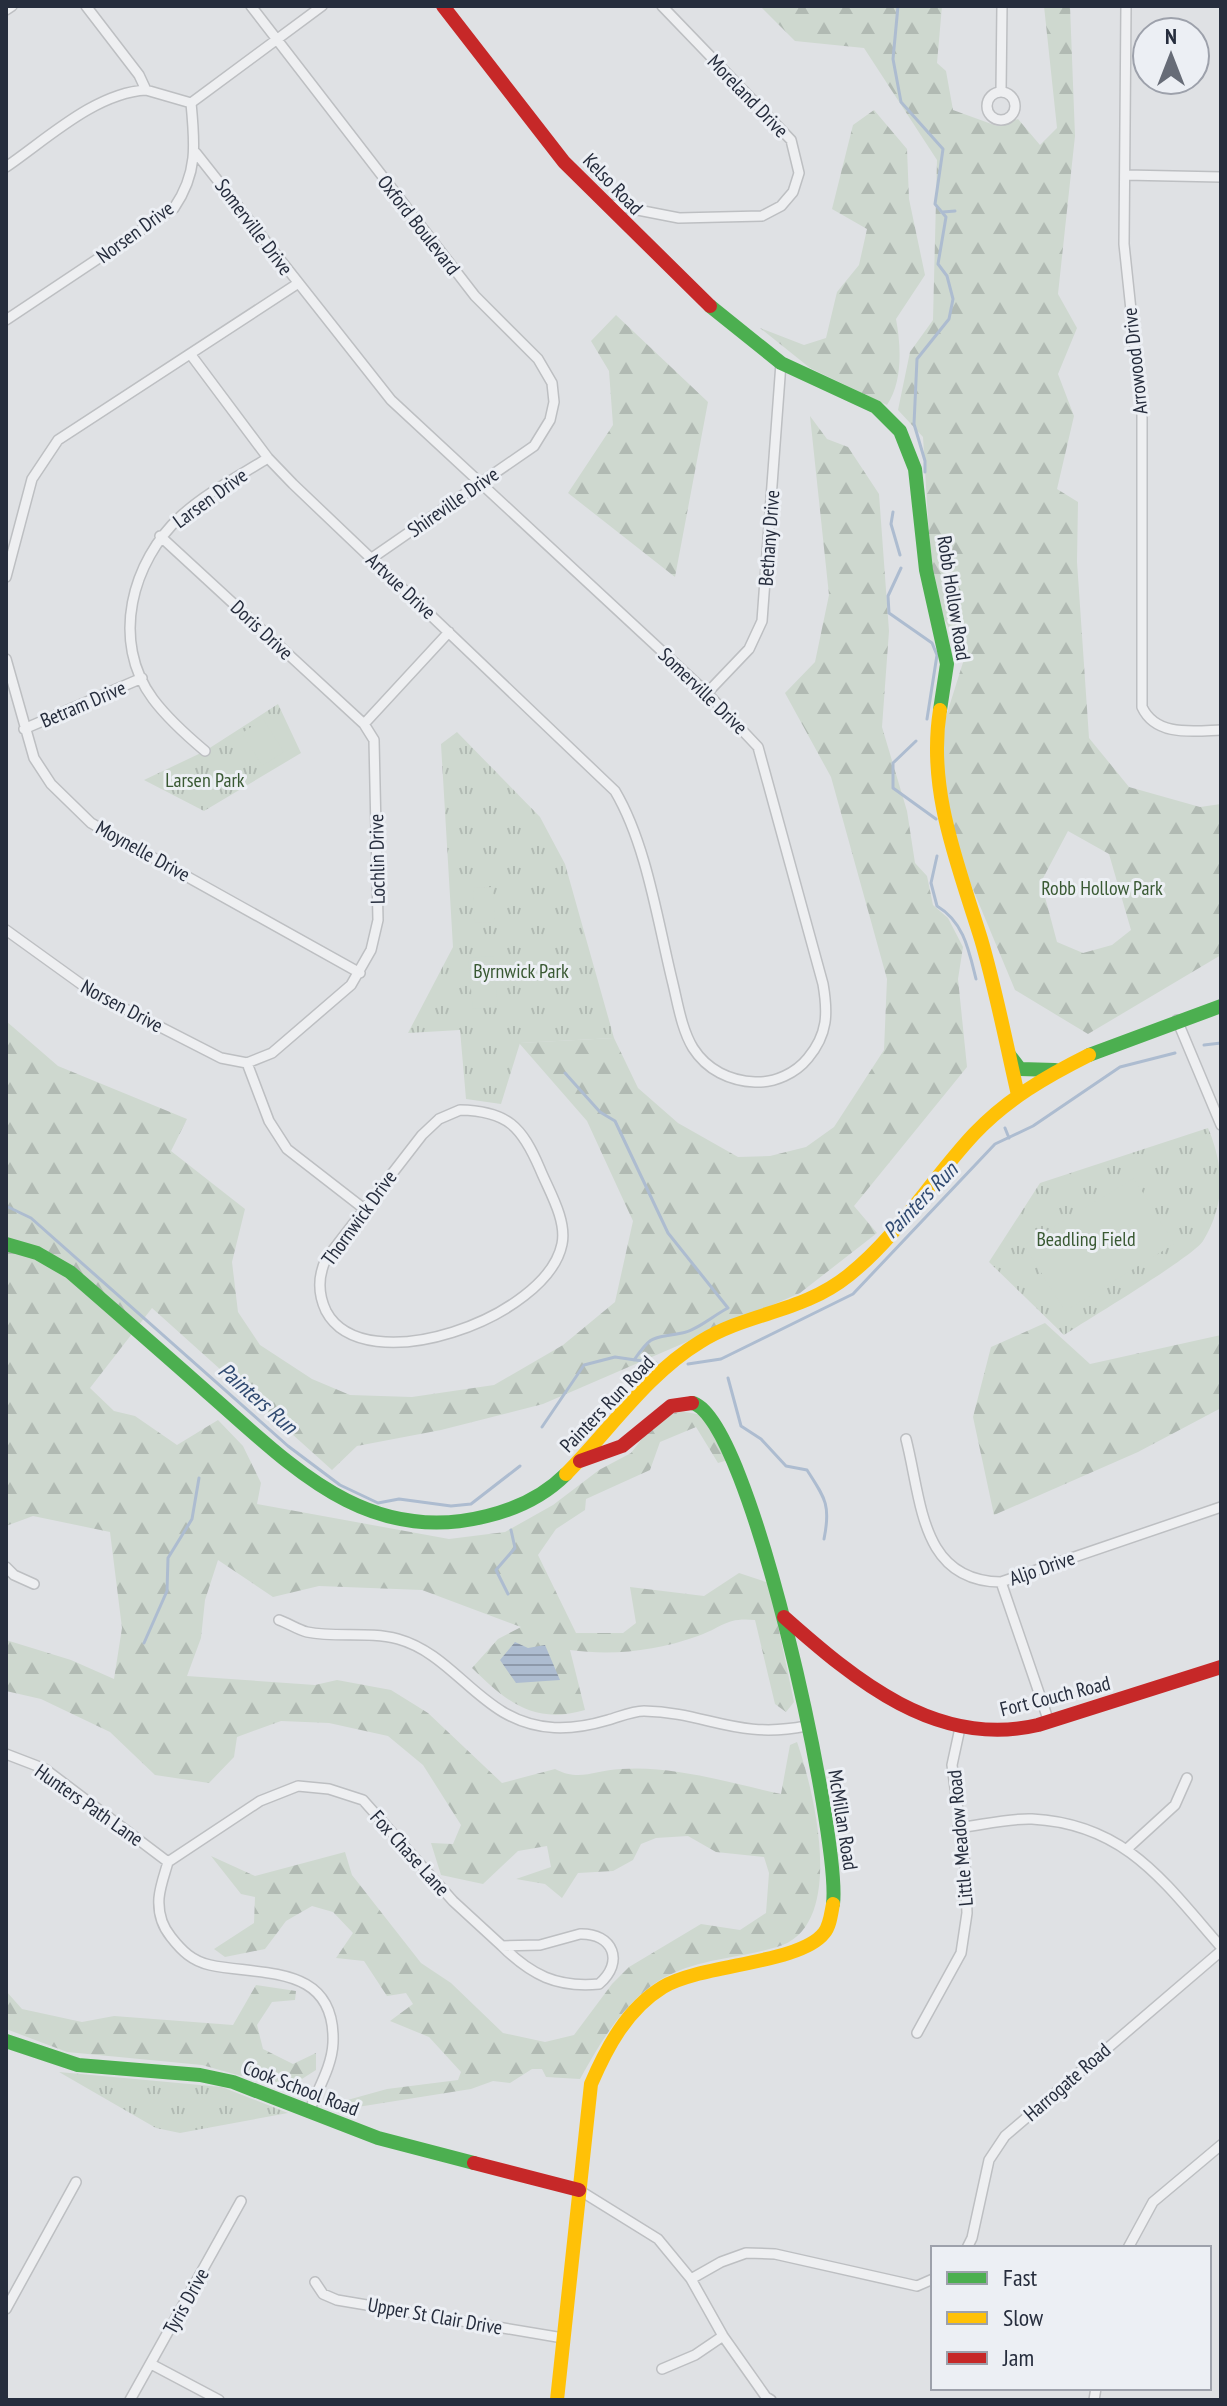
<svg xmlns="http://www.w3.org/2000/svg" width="1227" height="2406" viewBox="0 0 1227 2406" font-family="'PT Sans Narrow',sans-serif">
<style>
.grass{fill:url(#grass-tufts)}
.forest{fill:url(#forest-firs);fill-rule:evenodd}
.garden{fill:#ced8cf}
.water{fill:url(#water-rules)}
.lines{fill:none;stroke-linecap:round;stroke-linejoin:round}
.stream{stroke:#adbcd0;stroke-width:3}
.street-casing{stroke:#bdbfc2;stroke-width:12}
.street{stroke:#eeeff1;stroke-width:9}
.fast{stroke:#4caf50;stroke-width:14}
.slow{stroke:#ffc107;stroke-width:14}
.jam{stroke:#c62828;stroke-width:14}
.labels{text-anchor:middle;stroke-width:6;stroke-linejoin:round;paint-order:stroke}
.street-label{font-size:20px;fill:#262d3d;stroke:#eceff4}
.park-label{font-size:20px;fill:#395933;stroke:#eceff4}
.water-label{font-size:22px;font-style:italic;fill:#304a71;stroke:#eceff4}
</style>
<defs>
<pattern id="grass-tufts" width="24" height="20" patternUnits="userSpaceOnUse" patternTransform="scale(2)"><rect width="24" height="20" fill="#ced8cf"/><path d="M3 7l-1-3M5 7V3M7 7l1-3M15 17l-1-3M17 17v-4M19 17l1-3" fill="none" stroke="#b1bab3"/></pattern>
<pattern id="forest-firs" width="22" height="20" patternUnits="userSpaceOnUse" patternTransform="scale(2)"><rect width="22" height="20" fill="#ced8cf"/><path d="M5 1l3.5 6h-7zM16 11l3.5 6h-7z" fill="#b1bab3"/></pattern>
<pattern id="water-rules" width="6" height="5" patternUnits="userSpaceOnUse" patternTransform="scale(2)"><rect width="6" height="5" fill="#adbcd0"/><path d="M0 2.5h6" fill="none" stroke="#8d99aa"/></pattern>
</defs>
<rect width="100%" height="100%" fill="#dfe1e4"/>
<path class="grass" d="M278 704 301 753 204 811 144 780 205 751Z
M457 732 540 817 565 864 614 1038 520 1043 501 1104 466 1099 460 1030 408 1033 453 947 441 744Z
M1208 1128C1224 1166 1226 1204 1203 1241 1194 1256 1087 1320 1064 1335L989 1262 1040 1183Z
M59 2072 222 2087 288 2113 180 2133 156 2128Z"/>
<path class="forest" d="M760 6H942L937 63 946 71 953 110 997 126 1018 119 1040 145 1057 128 1044 6H1070L1075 136 1058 294 1077 328 1058 374 1074 416 1057 489 1078 502 1077 562 1089 738 1129 787 1200 807 1221 804V955L1088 1034 1015 990 957 851 942 764 944 723 965 656 944 619 931 568 923 437 898 410 910 352 933 320 937 160 864 48 795 41ZM1068 831 1109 854 1131 930 1112 945 1083 953 1057 942 1041 882Z
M874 110 907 149 909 199 925 275 896 319C901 346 903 381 887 405L810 368 760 328 804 345 826 338 837 292 859 265 867 229 832 209 853 125Z
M616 315 708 402 675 577 568 493 613 425 609 371 591 341Z
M810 416 827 439 848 447 879 494 889 631 882 727 907 811 915 863 927 876 933 905 948 918 963 947 958 979 967 1067 854 1206 877 1233 800 1293 543 1404 441 1430 357 1446 332 1470 152 1308 90 1388 114 1411 135 1416 177 1445 218 1420 243 1446 261 1483 257 1504 449 1539 505 1532 553 1505 599 1470 631 1453 656 1421 679 1411 703 1415 712 1425 728 1460 718 1463 696 1427 660 1442 650 1470 586 1499 585 1510 556 1529 538 1555 576 1633H623L636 1623 630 1587 704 1596 739 1573 769 1583 794 1702 786 1712 775 1704 755 1620C726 1617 723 1627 698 1636 656 1651 613 1656 570 1650L585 1710C534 1725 507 1702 472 1668L498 1639 521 1627 422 1590 319 1586 273 1597 218 1560 205 1600 201 1638 187 1676 315 1685 337 1680 391 1690 428 1713 502 1783 555 1769C580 1782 594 1770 621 1769 673 1765 730 1783 781 1794L790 1745 797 1742C814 1791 848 1927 777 1947 737 1959 697 1958 660 1980 623 2003 600 2043 580 2079L546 2077 542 2069H532L510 2083 493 2081 471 2089 345 2109 333 2104 387 2089 458 2080 461 2072 429 2037 390 2021 413 2004 406 1993 387 1996 364 1961 336 1958 353 1933 333 1912 312 1906 286 1921 265 1949 225 1957 214 1949 254 1923 255 1897 241 1894 211 1856 255 1876 345 1852 352 1875 421 1963 451 1983 503 2033 545 2042 574 2035 612 1984 629 1967 701 1924 740 1930 766 1913 769 1873 764 1857 716 1852 688 1836 656 1838 641 1844 633 1860 613 1871 578 1873 562 1898 545 1884 516 1879 551 1867 547 1846 518 1851 483 1884 441 1875 431 1843 453 1844 461 1825 423 1765 388 1736 329 1723 281 1721 237 1737 234 1757 209 1783 155 1775 110 1732 41 1699 6 1691V1640L71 1660 114 1679 122 1628 110 1532 33 1516 6 1526V1021L58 1066 187 1119 171 1151 245 1209 232 1262 238 1312 260 1345 312 1379 350 1395 412 1397 494 1385 563 1345 615 1302 633 1221 587 1121 519 1043 614 1038 638 1088 678 1123 738 1157 770 1156 806 1147 834 1127 884 1050 887 979 831 777 785 693 815 662 829 595Z
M1045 1323 1090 1364 1221 1335V1408L1138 1452 994 1515 973 1417 991 1347Z
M256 1985 296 1991 295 2000 272 2002 257 2025 263 2049 293 2064 316 2053V2070L286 2089 261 2072 241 2076 202 2065 67 2052 6 2029V1991L22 2009 82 2022 114 2016 233 2025Z"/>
<path class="garden" d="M263 719 284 752 262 766 242 733Z
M493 887 495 922 475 923 473 888Z
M493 956 498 1007 473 1009 468 958Z
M1134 1178 1174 1244 1065 1311 1024 1245Z"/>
<path class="water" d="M515 1642 528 1648 545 1645 560 1680 516 1683 500 1660Z"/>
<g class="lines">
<path class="stream" d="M898 6 893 59 901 102 943 149 935 204 946 217 938 264 947 276 953 299 949 319 917 359 914 424 925 461V472
M943 212 955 211
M893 512 891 524 900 555
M901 568 888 596 889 613 932 643 937 655 927 719
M916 741 893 763V788L936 819
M937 856 931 883 937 906C964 922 969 951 976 979
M1204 1045 1221 1043
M565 1073 600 1112 615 1121 668 1233 728 1308C714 1315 696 1331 682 1333 652 1339 653 1333 634 1360
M1005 1128 1009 1138
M6 1206 31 1218 288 1446 340 1485 378 1503 399 1499 451 1506 471 1504 520 1466
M688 1364 721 1359 853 1294 995 1144 1033 1126 1120 1067 1175 1053
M728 1378 741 1426 761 1439 786 1466 807 1470C825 1498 831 1505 824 1539
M542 1427 584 1365 615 1357 656 1363
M508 1594 496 1570 515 1548 511 1530
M144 1643 167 1591 168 1558 192 1519 199 1478"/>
<g class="street-casing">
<path id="street" d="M86 6 139 75 146 90 191 103
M251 6 475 296 538 359 552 383 554 402 550 420 534 446 372 558
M1126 6 1124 244 1142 414V707C1156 737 1193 731 1221 730
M6 10 12 6
M1001 91 1002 6
M987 106a14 14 0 1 1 28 0a14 14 0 1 1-28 0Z
M191 103 322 6
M6 167C47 139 95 93 146 90
M1125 175 1221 177
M607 204 679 218 762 216 781 206 793 192 799 173 791 140 662 6
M6 320 174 208C198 173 195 144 191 103
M191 355 268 458 293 484 615 791C647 845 658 924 673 984 678 1005 682 1030 693 1048 707 1070 730 1081 755 1082 775 1083 796 1073 808 1058 828 1034 828 1013 823 984L758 747 707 693 391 400 196 153
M160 536 364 724
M6 577 32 479 58 440 297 284
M6 659 34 758 51 784 91 823 360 973
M707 693 749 649 762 621 781 363
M24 729 142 678
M205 751C186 735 168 719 153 699 110 641 132 561 181 516 206 493 239 476 268 458
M6 930 92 992 221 1058 247 1063 272 1053 351 985 371 950 378 920 374 740 364 724 449 632
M1177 1020 1221 1125
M247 1063 269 1121 287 1149 363 1208
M460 1110C508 1111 522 1127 540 1169 549 1191 567 1220 562 1244 547 1318 364 1383 326 1311 318 1294 318 1276 326 1259L422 1135 439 1119Z
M906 1439C922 1501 920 1581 1001 1582L1221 1507
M6 1567 14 1575 34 1584
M1001 1582 1049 1722
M279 1620C288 1623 298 1630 307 1632 337 1638 368 1631 398 1639 441 1651 466 1690 503 1712 537 1732 571 1731 608 1720 619 1717 632 1711 644 1711 706 1712 737 1740 806 1726
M6 1754 45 1769 168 1862
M958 1828C982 1825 1009 1818 1032 1819 1126 1824 1164 1882 1221 1947
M1128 1848 1175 1805 1187 1778
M580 1934C613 1933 625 1962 599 1984 557 1988 531 1975 502 1946L540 1945Z
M917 2033 961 1953 967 1913 965 1864 952 1765 960 1728
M309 2112C317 2090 332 2067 333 2043 336 1963 261 1976 210 1965 192 1961 182 1951 171 1937 162 1926 158 1913 159 1898 160 1886 165 1873 168 1862L260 1801 298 1786 329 1789 363 1800 453 1901 502 1946
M579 2190 658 2239 691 2279 723 2336 766 2397 771 2400
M967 2248 972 2238 989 2160 1005 2136 1221 1951
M1128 2248 1153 2202 1221 2145
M691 2279 721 2262 746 2253 775 2254 917 2286 933 2279
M315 2282 323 2294 337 2300 563 2338
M6 2309 76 2182
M151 2364 219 2400
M662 2369 695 2355 723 2336
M130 2400 241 2201
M1094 2400 1096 2388"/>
</g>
<use href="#street" class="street"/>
<path class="fast" d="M710 306 781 363 876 407 900 431 915 469 926 570 947 664 940 710
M1089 1055 1221 1006
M1010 1056 1020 1069 1055 1070
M6 1244 37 1253 70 1272C116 1312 162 1352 207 1392 290 1464 365 1547 487 1516 516 1509 544 1496 566 1474
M692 1403C750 1414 841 1840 833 1904
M6 2041 78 2065 200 2075 233 2082 378 2138 474 2163"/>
<path class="slow" d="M940 710C927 790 958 864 981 939 996 990 1006 1043 1018 1095
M566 1474C609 1431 647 1374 700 1342 748 1312 802 1313 849 1275 898 1236 931 1180 974 1134 1007 1099 1047 1076 1089 1055
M557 2400 591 2084C607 2047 627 2009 663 1987 701 1964 800 1964 824 1933 830 1926 831 1914 833 1904"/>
<path class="jam" d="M443 6 564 162 710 306
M580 1461 622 1446 671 1406 692 1403
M784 1617C855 1680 937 1749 1038 1725L1221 1667
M474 2163 579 2190"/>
</g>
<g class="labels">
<g class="street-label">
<text transform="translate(748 96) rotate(46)" y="7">Moreland Drive</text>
<text transform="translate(613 184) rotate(46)" y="7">Kelso Road</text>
<text transform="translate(419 225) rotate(52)" y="7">Oxford Boulevard</text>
<text transform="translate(254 227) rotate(53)" y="7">Somerville Drive</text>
<text transform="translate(135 232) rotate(-36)" y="7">Norsen Drive</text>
<text transform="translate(1135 361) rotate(-96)" y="7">Arrowood Drive</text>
<text transform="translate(210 498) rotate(-36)" y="7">Larsen Drive</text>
<text transform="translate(453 502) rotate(-35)" y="7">Shireville Drive</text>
<text transform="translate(769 538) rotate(-86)" y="7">Bethany Drive</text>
<text transform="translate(401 586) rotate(43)" y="7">Artvue Drive</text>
<text transform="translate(954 598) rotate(81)" y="7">Robb Hollow Road</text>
<text transform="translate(262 630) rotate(43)" y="7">Doris Drive</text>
<text transform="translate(703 691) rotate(44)" y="7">Somerville Drive</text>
<text transform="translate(83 704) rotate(-23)" y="7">Betram Drive</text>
<text transform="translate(143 851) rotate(29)" y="7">Moynelle Drive</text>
<text transform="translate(377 859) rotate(-91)" y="7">Lochlin Drive</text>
<text transform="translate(122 1006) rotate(28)" y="7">Norsen Drive</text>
<text transform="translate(359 1218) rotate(-54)" y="7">Thornwick Drive</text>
<text transform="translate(607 1404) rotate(-46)" y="7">Painters Run Road</text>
<text transform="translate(1042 1568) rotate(-19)" y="7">Aljo Drive</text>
<text transform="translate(1055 1696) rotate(-14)" y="7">Fort Couch Road</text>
<text transform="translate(89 1805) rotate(35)" y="7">Hunters Path Lane</text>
<text transform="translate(843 1820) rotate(81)" y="7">McMillan Road</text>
<text transform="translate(960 1838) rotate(-95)" y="7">Little Meadow Road</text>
<text transform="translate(410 1853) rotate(48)" y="7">Fox Chase Lane</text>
<text transform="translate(1067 2082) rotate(-41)" y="7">Harrogate Road</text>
<text transform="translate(301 2088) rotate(21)" y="7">Cook School Road</text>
<text transform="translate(186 2301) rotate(-61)" y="7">Tyris Drive</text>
<text transform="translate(435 2316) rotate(10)" y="7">Upper St Clair Drive</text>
</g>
<g class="park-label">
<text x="205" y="787">Larsen Park</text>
<text x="1102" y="895">Robb Hollow Park</text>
<text x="521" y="978">Byrnwick Park</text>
<text x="1086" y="1246">Beadling Field</text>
</g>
<g class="water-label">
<text transform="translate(920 1200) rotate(-46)" y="8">Painters Run</text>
<text transform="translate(258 1398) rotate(41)" y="8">Painters Run</text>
</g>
</g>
<rect width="1227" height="2406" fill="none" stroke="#262d3d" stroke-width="16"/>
<rect x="931" y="2246" width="280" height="144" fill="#eceff4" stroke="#9da1ab" stroke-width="2"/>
<rect x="947" y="2272" width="40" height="12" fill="#4caf50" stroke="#9da1ab" stroke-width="2"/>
<text x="1003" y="2286" font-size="24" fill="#262d3d">Fast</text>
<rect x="947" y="2312" width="40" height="12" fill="#ffc107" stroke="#9da1ab" stroke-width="2"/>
<text x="1003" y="2326" font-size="24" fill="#262d3d">Slow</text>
<rect x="947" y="2352" width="40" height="12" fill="#c62828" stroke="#9da1ab" stroke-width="2"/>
<text x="1003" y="2366" font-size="24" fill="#262d3d">Jam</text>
<g transform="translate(1171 56)"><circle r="38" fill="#eceff4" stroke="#9da1ab" stroke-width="2"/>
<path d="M0-6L14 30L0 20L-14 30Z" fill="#676c77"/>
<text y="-12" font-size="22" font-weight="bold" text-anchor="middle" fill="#262d3d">N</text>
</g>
</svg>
